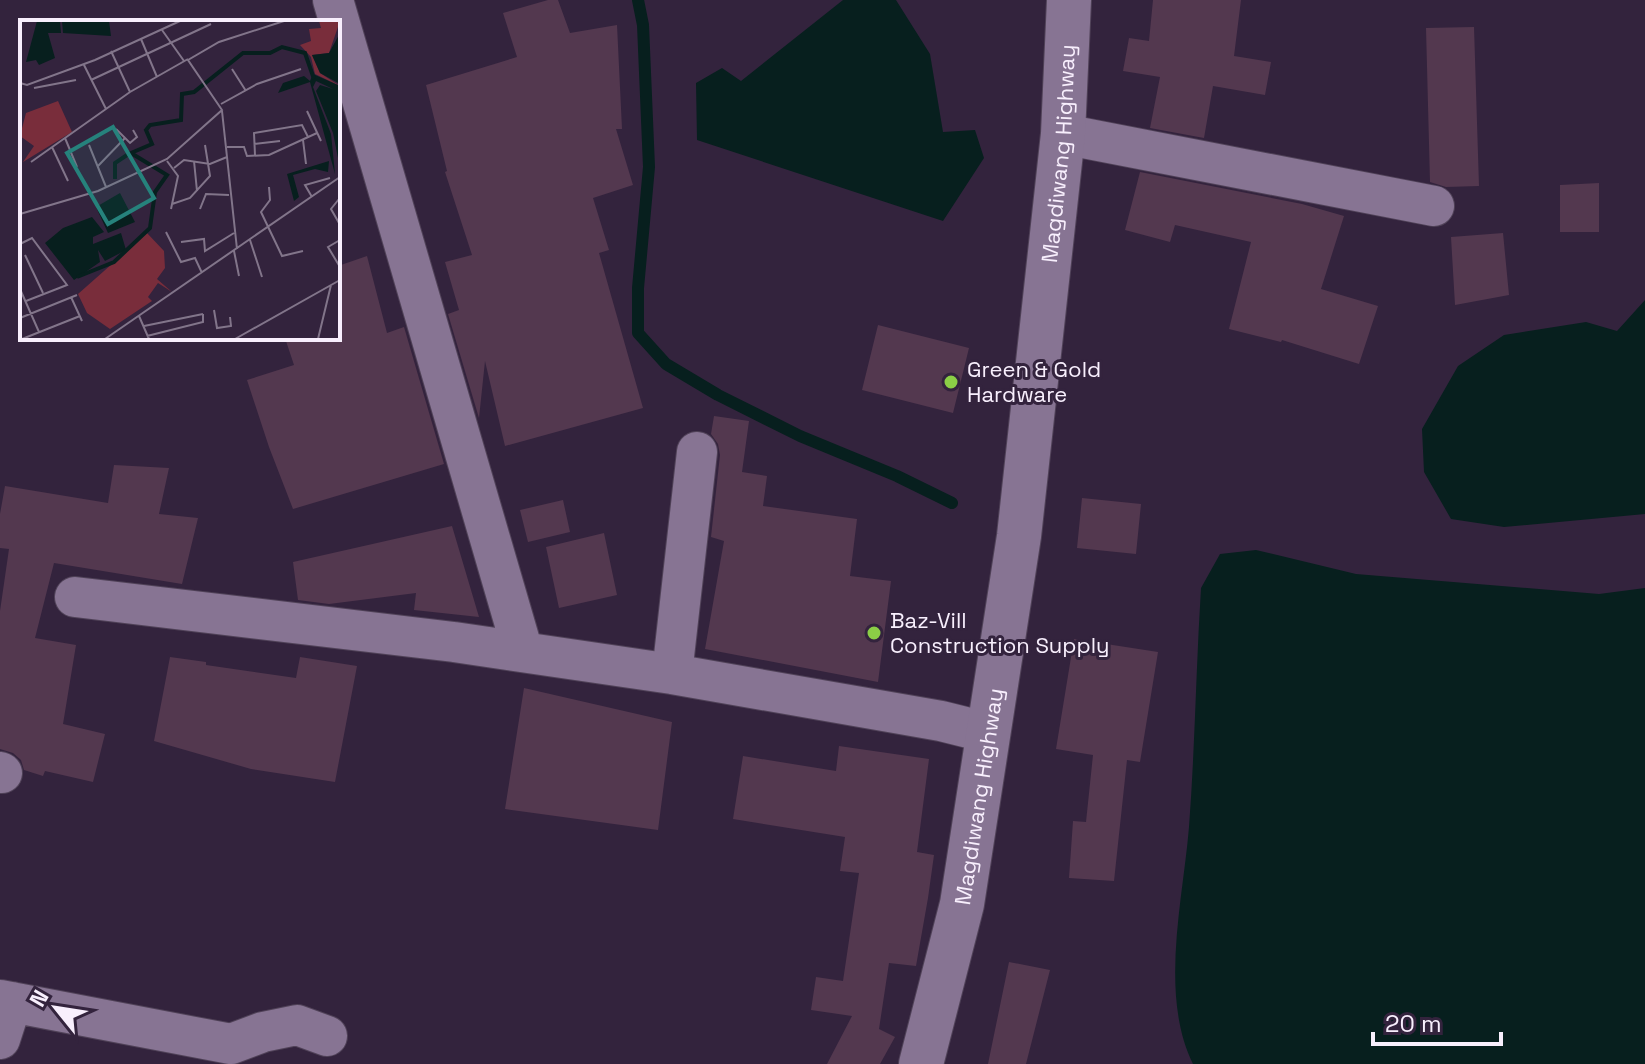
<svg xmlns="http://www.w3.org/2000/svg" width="1645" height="1064" viewBox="0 0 1645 1064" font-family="'Space Grotesk',sans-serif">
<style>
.water{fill:#071f1e}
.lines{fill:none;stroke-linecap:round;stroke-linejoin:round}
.stream{stroke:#071f1e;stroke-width:12}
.building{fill:#53384f}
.minor-casing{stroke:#504258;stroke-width:42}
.secondary-casing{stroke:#504258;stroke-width:46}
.minor{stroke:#877493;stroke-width:40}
.secondary{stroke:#877493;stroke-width:44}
.poi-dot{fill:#8bce46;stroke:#33233d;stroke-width:3}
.labels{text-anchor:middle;stroke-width:6;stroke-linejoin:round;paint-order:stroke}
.street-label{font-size:22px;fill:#f8effd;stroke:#33233d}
.poi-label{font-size:22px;fill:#f8effd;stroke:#33233d;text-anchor:start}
.inset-river{fill:none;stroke:#071f1e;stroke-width:4}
.inset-road{fill:none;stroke:#82758a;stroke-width:2}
.view{fill:#26827c;fill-opacity:0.15;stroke:#26827c;stroke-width:4}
.inset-edge{fill:none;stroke:#f8effd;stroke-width:4}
</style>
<rect width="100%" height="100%" fill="#33233d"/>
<path class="water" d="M843 0H896L930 54 943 132 975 130 984 158 943 221 697 140 696 83 722 68 741 81Z
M1645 300V514L1504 527 1451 519 1424 472 1422 429 1458 366 1504 335 1586 322 1617 331Z
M1256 550 1356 574 1599 594 1645 588V1064H1193C1159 995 1183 900 1189 827 1195 748 1196 667 1201 588L1220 554Z"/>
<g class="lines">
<path class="stream" d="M638 0 643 25 649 167 638 288V333L666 364 718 395 800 436 897 476 952 503"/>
</g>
<path class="building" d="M548 0H558L570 33 617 25 622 129H616L633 185 593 198 609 250 599 253 643 408 505 446 485 361 479 418 448 314 459 310 445 262 472 255 445 172 447 171 426 85 517 57 503 13Z
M1153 0H1241L1234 56 1271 62 1265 95 1213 86 1204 138 1150 128 1160 77 1123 71 1129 38 1149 41Z
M1474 27 1479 186 1446 187 1430 182 1426 28Z
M1140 172 1302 204 1344 216 1321 289 1378 306 1359 364 1282 340 1281 342 1229 329 1251 242 1175 225 1170 242 1125 230Z
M1599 183V232H1560V185Z
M1503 233 1509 295 1455 305 1451 237Z
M367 256 387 333 404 327 444 464 293 509 269 447 247 380 294 365 285 338H338V266Z
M878 325 969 348 953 413 862 390Z
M714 416 749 421 742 472 767 476 763 506 857 519 850 576 891 581 878 682 705 649 724 541 711 537 720 455 718 444 711 434Z
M114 465 169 468 159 514 198 518 182 584 54 563 35 638 76 645 63 724 105 734 93 782 45 771 43 776 24 770 21 760 13 753 0 749V611L9 549 0 548V514L5 486 108 503Z
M1082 498 1141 504 1136 554 1077 548Z
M563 500 570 532 528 542 520 510Z
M452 526 479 617 414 610 416 593 329 604 298 600 293 562Z
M604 533 617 595 559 608 546 547Z
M1074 639 1158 652 1140 762 1127 760 1114 881 1069 878 1073 821 1086 822 1093 755 1056 749Z
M170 657 206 662V665L296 678 300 657 357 666 335 782 251 769 154 741Z
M524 688 672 722 658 830 505 809Z
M839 746 929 759 917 852 934 855 928 898 916 966 889 963 879 1029 895 1037 880 1064H827L852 1016 811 1010 816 977 843 981 859 873 840 871 845 837 733 819 743 756 836 771Z
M1009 962 1050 970 1026 1064H988Z"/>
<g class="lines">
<g class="minor-casing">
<path id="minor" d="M333 0 523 652
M1063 134 1434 206
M75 597 454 642 672 674 941 721 989 733
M672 674 697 452
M0 772 2 773
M0 1000 231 1044 263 1032 297 1025 327 1036
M0 1039 12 1002"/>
</g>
<g class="secondary-casing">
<g id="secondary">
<path id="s1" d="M921 1064 962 904 1019 536 1063 134 1069 0"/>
</g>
</g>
<use href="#minor" class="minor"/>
<use href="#secondary" class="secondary"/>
</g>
<g class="poi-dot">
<circle cx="951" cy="382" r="8"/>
<circle cx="874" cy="633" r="8"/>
</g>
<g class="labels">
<g class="street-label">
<text dy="8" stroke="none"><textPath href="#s1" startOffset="922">Magdiwang Highway</textPath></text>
<text dy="8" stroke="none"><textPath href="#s1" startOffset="274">Magdiwang Highway</textPath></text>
</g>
<g class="poi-label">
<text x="967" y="377">Green &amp; Gold<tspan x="967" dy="25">Hardware</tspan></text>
<text x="890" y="628">Baz-Vill<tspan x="890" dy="25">Construction Supply</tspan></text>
</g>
</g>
<g transform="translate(20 20)">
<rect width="320" height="320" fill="#33233d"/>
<path d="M299 1H320L309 33 292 35 300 53 320 66 295 54 291 37 280 25 291 21 289 9 301 8ZM38 81 52 112 3 142 14 126 0 116 6 93ZM127 213 144 231 145 248 137 259 152 272 138 263 128 277 132 281 90 309 67 293 58 274Z" fill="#792d3b"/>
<path d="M17 1H40L41 13H28L35 38 19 45 16 40 6 42ZM42 1H89L91 16 43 13ZM320 13V64L300 53 292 35 309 33ZM293 54 320 66V148L313 113 296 71 300 65 313 69 296 61 293 67 311 114 315 154 290 62 258 73 263 63 284 56 290 61ZM309 141 308 152 295 149 273 155 279 177 274 181 267 154ZM100 173 115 202 88 213 76 187ZM72 197 84 212 73 217V224L101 213 106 230 85 241 78 230 80 242 54 260 25 223 43 208Z" fill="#071f1e"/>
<path class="inset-river" d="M95 159V143L110 133M57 257 94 242 130 208 135 172 147 155 111 133 132 124 126 110 130 105 161 100 162 74 174 72 223 33H250L262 27 285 33 294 59"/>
<path class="inset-road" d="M142 10 164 41M121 19 137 57M91 31 110 72M64 45 86 89M212 49 226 71M71 60 191 4M0 63 7 65 75 40 160 1M14 68 56 60M201 84 237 64 281 49M202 91 217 229M287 91 301 121M96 109 110 123 117 117 113 110M45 118 57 147M283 120 286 144M234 124 260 121M69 125 86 167M32 127 48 161M207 127H224L227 136 249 135 297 113M235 135 234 113 282 105 288 117M147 141 158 156 151 189M174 141 177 171M11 142 110 72 168 39M78 146 105 118M154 148 164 140 190 144 207 137M249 167 250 180 241 192 262 236 283 231M292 177 285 165 310 158M319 179 311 189 319 203M152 184 170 178 190 156 185 125M180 189 186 174 209 175M0 194 78 171 147 139 202 90 168 40 199 22 264 1M146 212 161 242 175 238 182 253M230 220 242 257M320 220 308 227 320 247M161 222 184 219 185 231 214 213M0 224 12 218 47 265 6 281M214 231 219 256M5 235 23 273M0 269 19 312M51 277 62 301M194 290 197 308 211 306 210 297M119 296 129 319M0 298 57 275M124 306 183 294M127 316 183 302V294M2 319 60 296M85 319 320 157M215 319 320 260M298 319 311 265"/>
<path class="view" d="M93 107 134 178 88 204 47 133Z"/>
<rect width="320" height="320" class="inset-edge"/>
</g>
<g transform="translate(56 1008) rotate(300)" stroke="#33233d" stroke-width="6" paint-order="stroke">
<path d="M0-6L14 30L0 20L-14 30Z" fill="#f8effd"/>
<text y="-12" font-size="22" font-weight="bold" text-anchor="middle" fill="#f8effd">N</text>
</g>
<path d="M1373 1032v12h128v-12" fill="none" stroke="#f8effd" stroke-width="4"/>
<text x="1385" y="1032" font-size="24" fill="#f8effd" stroke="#33233d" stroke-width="6" paint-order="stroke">20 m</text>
</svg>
